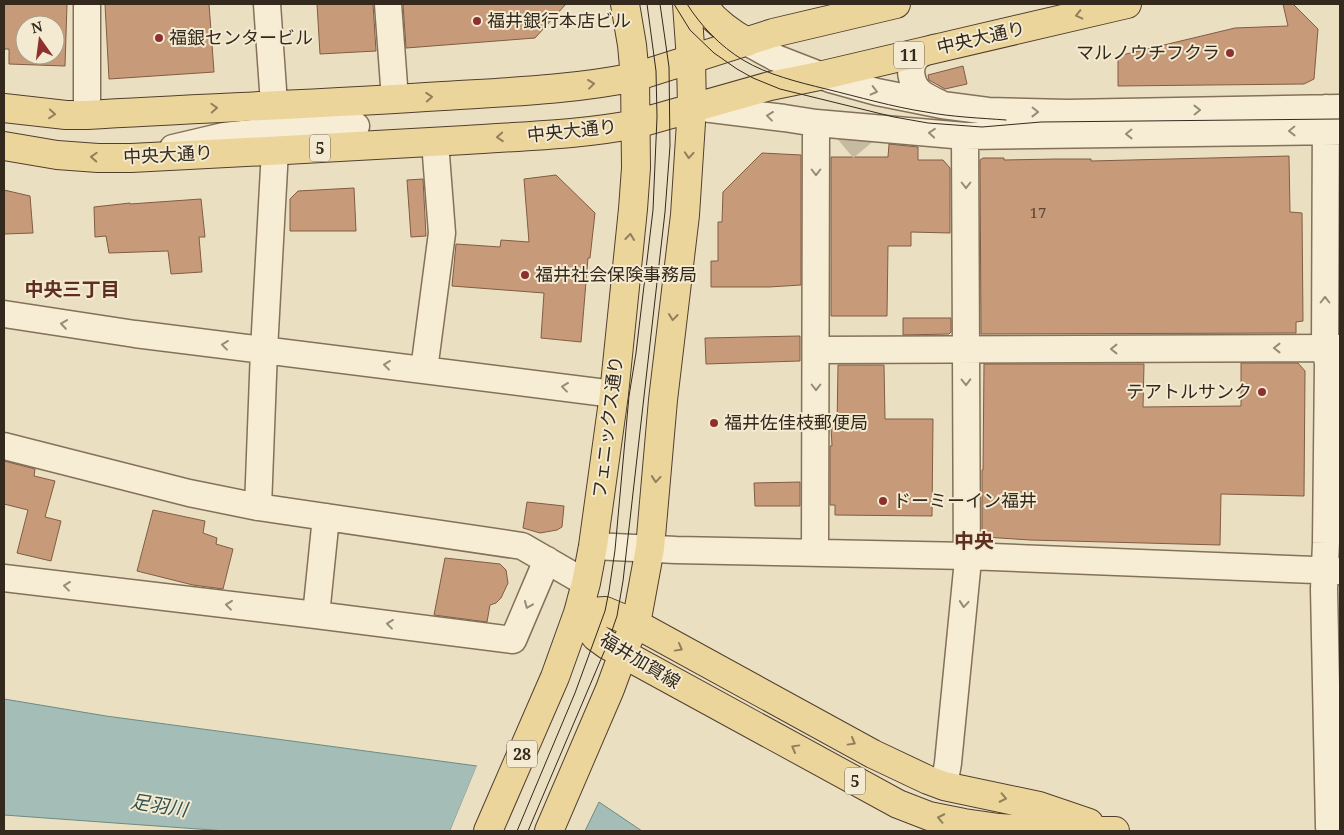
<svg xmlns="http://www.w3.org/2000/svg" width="1344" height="835" viewBox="0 0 1344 835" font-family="'Noto Serif','Noto Sans JP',serif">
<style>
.water{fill:#a4bdb6;stroke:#6c8b84}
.pier{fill:#ebdfc2}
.building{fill:#c79b7a;stroke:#815c42;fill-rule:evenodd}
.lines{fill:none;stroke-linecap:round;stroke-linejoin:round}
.minor-tunnel{stroke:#c6bba1;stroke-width:26;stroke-dasharray:26 13;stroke-linecap:butt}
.minor-casing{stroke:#83715a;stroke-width:29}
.major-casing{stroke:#513f2e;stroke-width:30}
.minor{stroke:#f6edd4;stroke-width:26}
.major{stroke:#ecd59b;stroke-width:28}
.tram{stroke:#34291d;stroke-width:1}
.oneway{stroke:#907f5c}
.oneway2{stroke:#958b78}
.poi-dot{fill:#8e302e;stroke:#f3ead1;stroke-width:2}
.labels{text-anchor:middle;stroke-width:4;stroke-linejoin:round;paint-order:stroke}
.number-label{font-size:15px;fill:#594634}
.shield{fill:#f3ead1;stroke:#6d6353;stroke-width:1}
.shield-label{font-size:16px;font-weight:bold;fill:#34291d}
.poi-label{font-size:18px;fill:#34291d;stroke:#f3ead1;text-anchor:start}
.street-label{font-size:18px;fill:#34291d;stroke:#f3ead1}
.neighbourhood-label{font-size:19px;font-weight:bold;fill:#5e2e20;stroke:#f3ead1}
.water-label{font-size:19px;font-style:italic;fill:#2e5351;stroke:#f3ead1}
.quarter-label{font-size:20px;font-weight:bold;fill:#5e2e20;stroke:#f3ead1}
</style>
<rect width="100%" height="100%" fill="#ebdfc2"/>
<path class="water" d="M4 699 106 716 477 766 450 831H226L4 815Z
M599 802 642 831H585Z"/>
<path class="pier" d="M478 763 480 767 453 831H450Z"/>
<path class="building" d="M4 4H67L65 66 9 64V49H4ZM25 25H55V55H25Z
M105 4H209L214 72 109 79Z
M317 4H373L376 51 320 54Z
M403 4H566L535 38 406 48Z
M1283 4H1293L1318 29 1314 79 1304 84 1118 86V56L1235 28 1288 26Z
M963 66 967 84 945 89 929 80 928 75Z
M889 144 918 147V160H943L950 168V233L911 232V246H888L887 316H831V157H888Z
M762 153 801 155V285L769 287H711V261H718V222H722L723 192Z
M1289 156 1290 212 1302 213 1303 321 1296 322V333L981 334 980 160 983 158H1004V160L1056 159H1091V161Z
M556 175 595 213 590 258H588L581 342 541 338 544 293 452 286 456 244 500 247 501 240 529 242 524 179Z
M423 179 426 236 411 237 407 180Z
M354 188 356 231H290V199L298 191Z
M4 190 30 196 33 233 4 234Z
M201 199 205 237H199L202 272 171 274 168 251 109 253 106 236 95 237 94 207 130 203V204Z
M903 318H951V332L949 334 903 335Z
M800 336V361L706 364 705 338Z
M1241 363H1298L1305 371 1304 496 1221 494 1220 545 1030 540 985 537 982 535V470H983L984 364H1144L1143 407 1241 406Z
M838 365H884L885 419H933L932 516 835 515V505H830V446H832L831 427H837Z
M4 461 35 469 34 476 55 481 45 517 61 521 51 561 17 553 28 510 4 504Z
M800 482V506H755L754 483Z
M527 502 564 506 562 527 557 530 540 533 523 528Z
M153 510 205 521 203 533 217 538 216 544 233 549 223 589 193 585 137 571Z
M445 558 500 564 506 570 508 583 501 598 496 603 490 605 487 622 434 615Z"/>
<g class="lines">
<path class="minor-tunnel" d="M845 148 876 122"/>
<g class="minor-casing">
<path id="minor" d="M267 4 274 104
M388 4 395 99
M747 42 776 58 830 79 877 92 942 105 988 111 1067 113 1340 108
M935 48C928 50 922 52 917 57 907 66 911 85 921 93 926 97 933 100 939 103
M695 107 784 118 816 123 965 136 1340 131
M1326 108 1325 349 1328 363 1326 543 1324 589 1329 827 1330 831
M87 115V4
M173 148 224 136 271 131 356 126
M4 314 135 334 614 394
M816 350 1340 348
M424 370 442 233 435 142
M4 446 189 493 258 507 522 546 586 583
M258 507 264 350 275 150
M593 546 676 550 967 556 1340 571
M815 552 816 123
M4 578 316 615 513 640 547 560
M316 615 326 517
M944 786 948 763 967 570 965 136"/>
</g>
<g class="major-casing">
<path id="major" d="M702 4C714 21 729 32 747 42
M4 108 66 115H87C205 108 324 104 443 96 507 92 572 90 635 77L773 33 896 4
M4 146 57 155 98 158H131C243 152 354 147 466 140 522 136 580 135 636 124L770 86 819 76 1127 4
M578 613 596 637 607 645 898 804 929 816 964 823 999 828 1048 831H1115
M578 613 605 611 636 624 873 754 928 780 944 786 1039 806 1089 823
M488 831 555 677 578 613 586 583 593 546 614 394 633 209 636 168 635 77 632 45 625 4
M549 831 610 689 628 640 636 624 650 548 663 400 685 215 692 107 691 60 687 4"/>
</g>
<use href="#minor" class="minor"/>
<use href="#major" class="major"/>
<path class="tram" d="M674 4 690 30 714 53 737 69 753 78 780 89 894 117 928 123 982 127 1041 122 1340 119
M687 4C701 26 720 46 743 60 768 75 798 82 826 89 859 97 893 107 926 112 952 117 980 118 1006 120
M517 831 575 693 605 611 609 591 615 550 629 396 636 353 653 210 657 117 656 71 647 4
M528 831 607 645 617 616 623 581 665 212 670 146 669 67 660 4"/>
</g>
<defs><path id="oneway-chevron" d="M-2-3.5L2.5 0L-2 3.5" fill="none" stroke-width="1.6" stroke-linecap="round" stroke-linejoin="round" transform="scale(1.25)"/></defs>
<g class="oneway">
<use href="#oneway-chevron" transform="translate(1079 15) rotate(167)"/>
<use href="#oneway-chevron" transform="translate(591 84) rotate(-7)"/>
<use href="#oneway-chevron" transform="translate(429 97) rotate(-4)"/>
<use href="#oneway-chevron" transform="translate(214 108) rotate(-3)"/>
<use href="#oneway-chevron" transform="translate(52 114) rotate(5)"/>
<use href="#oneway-chevron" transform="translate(500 137) rotate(176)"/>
<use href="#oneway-chevron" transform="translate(689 155) rotate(94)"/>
<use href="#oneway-chevron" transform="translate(94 157) rotate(-177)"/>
<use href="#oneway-chevron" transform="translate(630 237) rotate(-84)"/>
<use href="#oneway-chevron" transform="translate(673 317) rotate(97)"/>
<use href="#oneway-chevron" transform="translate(656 479) rotate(95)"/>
<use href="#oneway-chevron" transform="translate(679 648) rotate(29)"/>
<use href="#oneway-chevron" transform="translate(852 742) rotate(29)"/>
<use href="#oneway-chevron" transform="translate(795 748) rotate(-151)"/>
<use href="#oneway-chevron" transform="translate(1003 798) rotate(12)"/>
<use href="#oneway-chevron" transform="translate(941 818) rotate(-168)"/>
</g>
<g class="oneway2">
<use href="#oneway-chevron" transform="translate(874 91) rotate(14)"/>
<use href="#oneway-chevron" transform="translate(1197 110) rotate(-1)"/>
<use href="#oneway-chevron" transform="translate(1035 112) rotate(1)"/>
<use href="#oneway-chevron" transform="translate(770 116) rotate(-173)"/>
<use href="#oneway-chevron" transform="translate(1292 131) rotate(179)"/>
<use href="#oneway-chevron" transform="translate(932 133) rotate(-175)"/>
<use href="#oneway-chevron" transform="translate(1129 134) rotate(179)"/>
<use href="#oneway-chevron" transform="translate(816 172) rotate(90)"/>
<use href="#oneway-chevron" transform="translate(966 185) rotate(90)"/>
<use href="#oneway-chevron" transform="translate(1325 300) rotate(-90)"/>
<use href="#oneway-chevron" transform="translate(64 324) rotate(-172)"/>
<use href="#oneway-chevron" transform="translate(225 345) rotate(-173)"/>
<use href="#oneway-chevron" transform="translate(1277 348) rotate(180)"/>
<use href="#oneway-chevron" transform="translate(1114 349) rotate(180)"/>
<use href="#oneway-chevron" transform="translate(387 365) rotate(-173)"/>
<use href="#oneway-chevron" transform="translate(966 382) rotate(89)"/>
<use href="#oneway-chevron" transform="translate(565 387) rotate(-173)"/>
<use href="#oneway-chevron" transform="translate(816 387) rotate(90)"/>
<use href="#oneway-chevron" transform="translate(67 586) rotate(-173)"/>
<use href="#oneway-chevron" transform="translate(964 604) rotate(95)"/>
<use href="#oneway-chevron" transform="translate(229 605) rotate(-173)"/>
<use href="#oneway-chevron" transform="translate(528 605) rotate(113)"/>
<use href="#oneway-chevron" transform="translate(390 624) rotate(-173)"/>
</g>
<g class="poi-dot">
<circle cx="477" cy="21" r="5"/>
<circle cx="159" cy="38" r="5"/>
<circle cx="1230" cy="53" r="5"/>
<circle cx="525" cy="275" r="5"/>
<circle cx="1262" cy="392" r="5"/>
<circle cx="714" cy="423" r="5"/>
<circle cx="883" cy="501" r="5"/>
</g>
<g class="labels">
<g class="number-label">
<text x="1038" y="218">17</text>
</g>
<g class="shield">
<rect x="894" y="41.5" width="30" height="27" rx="4"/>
<rect x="310" y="134.5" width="20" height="27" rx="4"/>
<rect x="507" y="740.5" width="30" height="27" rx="4"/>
<rect x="845" y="767.5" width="20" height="27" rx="4"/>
</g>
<g class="shield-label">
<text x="909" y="61">11</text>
<text x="320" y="154">5</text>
<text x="522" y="760">28</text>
<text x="855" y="787">5</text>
</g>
<g class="poi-label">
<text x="487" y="27">福井銀行本店ビル</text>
<text x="169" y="44">福銀センタービル</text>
<text x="1220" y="59" text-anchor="end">マルノウチフクラ</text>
<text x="535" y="281">福井社会保険事務局</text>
<text x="1252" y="398" text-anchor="end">テアトルサンク</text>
<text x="724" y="429">福井佐佳枝郵便局</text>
<text x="893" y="507">ドーミーイン福井</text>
</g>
<g class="street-label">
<text transform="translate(981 38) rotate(-13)" y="6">中央大通り</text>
<text transform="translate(572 131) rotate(-6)" y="6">中央大通り</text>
<text transform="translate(168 155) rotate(-3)" y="6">中央大通り</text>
<text transform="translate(608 427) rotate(-83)" y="6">フェニックス通り</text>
<text transform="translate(640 661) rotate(31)" y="6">福井加賀線</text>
</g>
<g class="neighbourhood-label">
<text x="72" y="296">中央三丁目</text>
</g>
<g class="water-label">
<text transform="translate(159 805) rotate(9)" y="7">足羽川</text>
</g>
<g class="quarter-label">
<text x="974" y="548">中央</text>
</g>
</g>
<rect width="1344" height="835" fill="none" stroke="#34291d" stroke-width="10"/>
<g transform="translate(40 40) rotate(346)"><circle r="24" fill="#f3ead1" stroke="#a79d89"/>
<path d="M0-4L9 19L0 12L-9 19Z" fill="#8e302e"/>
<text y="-8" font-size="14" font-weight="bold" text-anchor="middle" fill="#34291d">N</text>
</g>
</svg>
